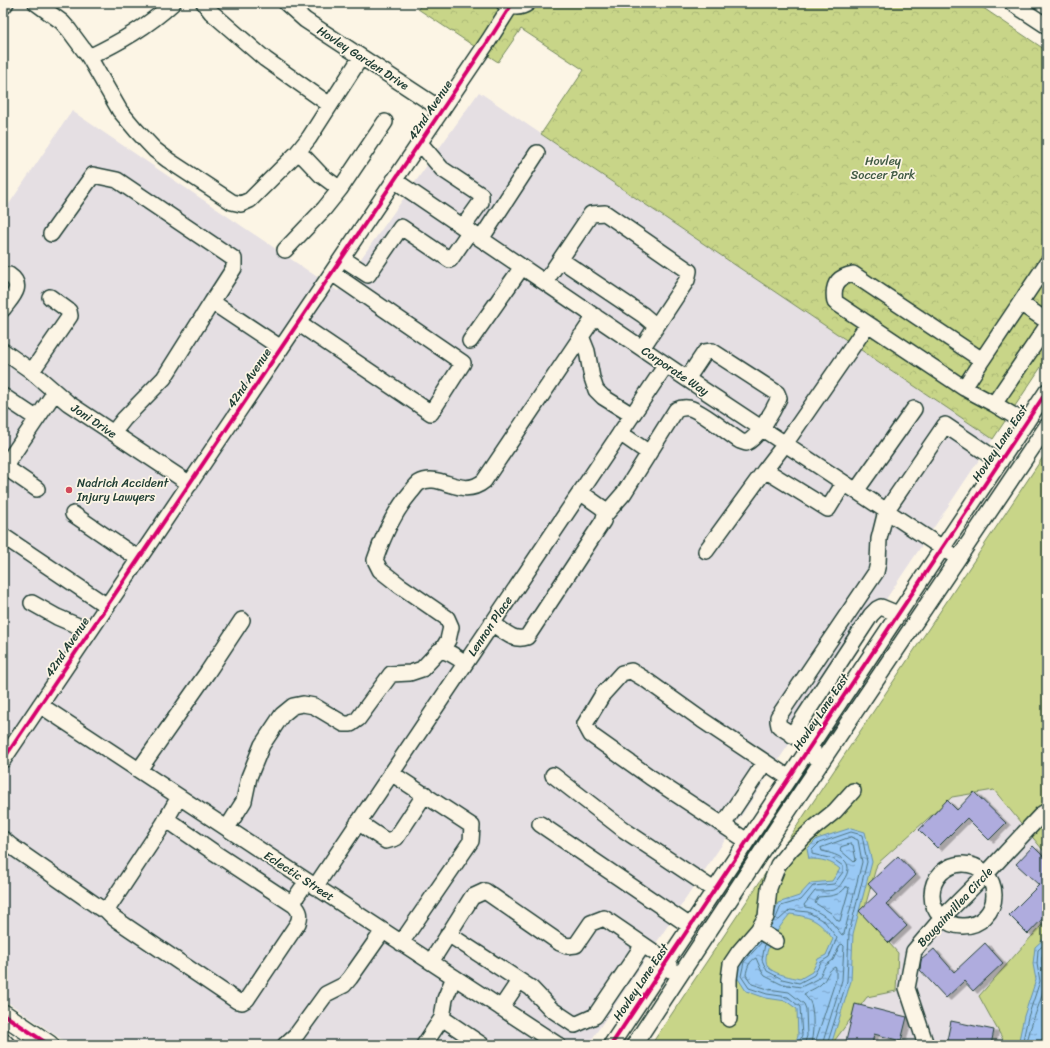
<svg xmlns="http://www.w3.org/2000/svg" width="1050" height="1048" viewBox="0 0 1050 1048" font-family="Sriracha,sans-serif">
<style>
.built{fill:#e5dfe3}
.green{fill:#c8d588;stroke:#74895e}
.park{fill:url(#park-crowns);stroke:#74895e}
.water{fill:url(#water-ripples);stroke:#6891a8;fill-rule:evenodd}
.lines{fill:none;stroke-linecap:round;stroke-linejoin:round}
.shore{stroke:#507581;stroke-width:1}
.building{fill:#afacde;stroke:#1f3d34;filter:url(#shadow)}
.minor-casing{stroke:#1f3d34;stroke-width:18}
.major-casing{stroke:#1f3d34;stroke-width:22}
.minor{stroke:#fcf5e5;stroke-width:15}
.major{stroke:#fcf5e5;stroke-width:19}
.cycleway-casing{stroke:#fcf5e5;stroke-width:6}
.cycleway{stroke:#d6006c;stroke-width:4}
.poi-dot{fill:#d1495b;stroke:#fcf5e5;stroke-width:1.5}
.labels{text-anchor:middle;stroke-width:3.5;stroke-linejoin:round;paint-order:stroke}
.street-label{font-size:12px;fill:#1f3d34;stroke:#fcf5e5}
.park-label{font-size:12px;fill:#415b45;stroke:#fcf5e5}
.poi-label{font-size:12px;fill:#1f3d34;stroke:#fcf5e5;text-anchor:start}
</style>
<defs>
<pattern id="park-crowns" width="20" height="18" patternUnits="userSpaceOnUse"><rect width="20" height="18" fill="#c8d588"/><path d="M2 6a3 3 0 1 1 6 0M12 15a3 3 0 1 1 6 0" fill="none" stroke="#abb876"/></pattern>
<pattern id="water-ripples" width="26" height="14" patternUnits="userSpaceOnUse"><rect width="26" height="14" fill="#99c9f5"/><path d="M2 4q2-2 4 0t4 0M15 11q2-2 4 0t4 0" fill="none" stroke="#7ca4c7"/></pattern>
<filter id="shadow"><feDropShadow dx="4.5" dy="2.5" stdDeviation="0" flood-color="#0004"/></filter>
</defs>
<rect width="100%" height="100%" fill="#fcf5e5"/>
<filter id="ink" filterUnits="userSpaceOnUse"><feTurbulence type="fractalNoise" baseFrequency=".025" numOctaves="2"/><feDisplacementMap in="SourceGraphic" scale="8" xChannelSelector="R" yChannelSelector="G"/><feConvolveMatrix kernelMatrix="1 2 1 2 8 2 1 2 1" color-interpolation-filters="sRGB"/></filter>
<g filter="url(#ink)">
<path class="built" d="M479 92 993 439 588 1045H70L3 999V213L72 111 338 291Z
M993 790 1047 855V919L979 996 1006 1045H835V1040L867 997 863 914 877 864 952 797Z"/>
<path class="green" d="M1047 451V855L994 790 952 797 877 864 863 914 898 953 896 991 867 997 835 1040V1045H651Z
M1047 919V1045H1006L979 996Z"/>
<path class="park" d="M423 3H976L1047 51V358L993 439 541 134 584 70 521 29 498 62 418 9Z"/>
<path class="water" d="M851 828 865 832 872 862 853 934 851 981 831 1045H794L798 1036 797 1009 786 1001 766 998 746 991 737 977 740 961 770 922 778 903 799 896 811 883 832 881 840 869C831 861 821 859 809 859L807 849 817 839ZM790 914C813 917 819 921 833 939L826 955 818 959 812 972 800 979C791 977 778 975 770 969 756 957 782 923 790 914Z
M1047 936V1034L1043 1045H1018L1024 1016 1036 980 1033 964 1035 947Z"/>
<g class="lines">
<path class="shore" d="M851 837 858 840 862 862 844 934 842 935 828 918 811 908 805 907 804 905 815 891C821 891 828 891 834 890 839 888 841 884 843 881 857 861 839 855 822 851L821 848Z
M851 844 853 845 856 860 854 862 840 850 841 847Z
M846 887H848L849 889 840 921H838L831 913 815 903 818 897C829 896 839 897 846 887Z
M762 942 744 962 741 976 749 988 767 994 788 997 800 1007 802 1036 798 1045
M765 944 762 960 767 971 782 979 799 983 814 975 821 962 829 957 837 938 825 922 808 912 790 910 779 920H777L776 918 781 906 801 900 813 886 834 884 843 872V866L833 859 812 854V850L819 843 851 832 862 835 867 862 849 933 847 981 827 1045
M804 1045 807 1036 806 1009 804 1004 789 992 768 989 752 984 746 975C747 968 749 961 756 958L762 972 765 976 781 984 801 987 819 978 825 966 833 960 840 945 842 944 844 946 842 980 822 1045
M810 1045C814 1037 814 1013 811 1004 810 1000 806 998 804 994 810 990 818 988 823 982 828 976 828 970 835 967L836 969V979L816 1040V1045
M1022 1045 1028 1017 1040 981 1037 964 1038 950 1047 942
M1027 1045C1029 1024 1043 1001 1045 981 1045 970 1037 957 1047 948"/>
</g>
<path class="building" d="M974 792 1006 823 989 840 967 818 937 848 919 830 947 800 957 810Z
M1033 846 1047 860V914L1028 934 1009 915 1039 885 1016 864Z
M898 856 916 875 886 904 907 926 889 943 859 911 877 894 868 884Z
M985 943 1003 963 973 991 964 981 946 998 920 970 921 960 934 949 954 972Z
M855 1004 907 1017 901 1041 874 1034 872 1045H845Z
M951 1021 994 1030 991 1045H946Z"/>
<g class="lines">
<g class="minor-casing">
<path id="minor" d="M36 3 62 22 69 30 89 57 120 111 136 130 155 150 168 160 232 202 241 204 250 200 297 153 309 138 361 57
M204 3 211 12 265 59 330 105
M286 3 305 20 442 110
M504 3C513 8 520 9 528 3
M1012 3 1047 26
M3 7 6 3
M89 57C120 42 147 27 173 3
M420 143 442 169 481 195V202L463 227
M297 153 305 158 321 175 340 189
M394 180 687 379 950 553
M51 234 93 175 117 180 234 259V268L212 302 281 348
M481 239 537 153
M285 250 324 209 340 189 385 122
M342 258 368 275 401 227 450 260 470 231
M561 260 643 315 656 326
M1047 263 982 360 853 274C837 277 832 286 835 302L964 388 994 404 1047 326
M545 282 591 214 605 213 689 271 687 280 642 348
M1020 303 1047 321
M3 309C12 297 25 286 9 275
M298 323 431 413 463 363 332 273
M581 336 587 351 592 378 596 390 603 397 632 415
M470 341 522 267
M3 351 30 370 68 403 190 484
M32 371 70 316 69 311 50 297
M964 388 982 360
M3 396 36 418
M994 404 1026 423
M113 433 124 419 164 378 212 302
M620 433 649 453
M5 467 37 489
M3 469 55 392
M844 483 828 509 765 470 785 444 868 324
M856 491 914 409
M73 514 139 559
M605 515 624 493 676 410C680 408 684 407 689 408 700 410 729 434 740 441L746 443C758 438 773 411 779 398L777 393 712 351 705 352 687 379
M3 536 107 606
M706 551 765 470
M32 603 57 617 90 631
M492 623C504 631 513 642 527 637L603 521 605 515 604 509 580 492
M442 650 448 640 451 627 447 618 399 585 380 570 375 560C383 536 394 512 411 492 413 490 416 485 419 483 440 471 461 500 484 481L595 316
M40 705 307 881 558 1045
M792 735 871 615 877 609 881 607 898 614
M813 756V750L810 746 779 726 778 721V717L876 572 878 563 879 539 886 511 945 425 1000 462
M3 760 489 40 510 7
M139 770 207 673 242 620
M391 773 472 826 471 841 401 943
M553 775 624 830 714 890
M166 819 215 853 294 905
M358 822 386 841 396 838 425 794
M540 824 690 926
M723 825 765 762
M227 828 244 801 249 777 262 745 282 715 293 706 303 704 314 706 344 724H351L358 719 391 674 410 673 422 669 439 651C448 650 458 658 465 663
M3 839 11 846 100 908H104L110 905 163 825 179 797
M747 841 650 777 591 735 585 724 603 694 622 673 631 671 646 680 702 720 789 778
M932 895a31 31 0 1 1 62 0a31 31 0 1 1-62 0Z
M315 887 666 365
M104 908 114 918 237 1001 242 1002 247 999 298 923C301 915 300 911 294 905L296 897 307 881
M758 930 776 941
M448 934 531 988 551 1009 575 1025 595 1016 643 945
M431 962 472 897 485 891 560 943 567 946 576 945 591 923 604 918 667 961 670 965V970
M501 1008 519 981
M442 1018 445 999 454 977
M729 1019V979L731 964 739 952 758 930 766 917 769 888 778 865 791 849 814 828 835 811 853 791
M285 1045 297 1034 326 994 344 985 350 978 383 931
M424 1045 442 1018 482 1045
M611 1045 1047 391
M634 1045 777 828 1047 426
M926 1045 907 988 914 951 942 918 986 874 1042 814 1047 811"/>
</g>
<g class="major-casing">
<path id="major" d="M3 1014 49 1045
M3 1043 5 1045"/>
</g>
<use href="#minor" class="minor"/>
<use href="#major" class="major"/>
<g class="cycleway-casing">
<path id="cycleway" d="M3 760 489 40 510 7
M3 1014 49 1045
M611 1045 1047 391"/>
</g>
<use href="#cycleway" class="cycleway"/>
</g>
</g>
<circle class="poi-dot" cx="69" cy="490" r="4"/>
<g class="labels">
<g class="street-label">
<text transform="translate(363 58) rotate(33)" y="4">Hovley Garden Drive</text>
<text transform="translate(430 110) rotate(-56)" y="4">42nd Avenue</text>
<text transform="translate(675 371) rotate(34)" y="4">Corporate Way</text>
<text transform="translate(249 378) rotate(-56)" y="4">42nd Avenue</text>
<text transform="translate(94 421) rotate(34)" y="4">Joni Drive</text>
<text transform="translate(1000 443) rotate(-56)" y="4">Hovley Lane East</text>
<text transform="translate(490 626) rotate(-56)" y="4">Lennon Place</text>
<text transform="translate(67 647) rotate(-56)" y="4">42nd Avenue</text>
<text transform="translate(821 712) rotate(-56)" y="4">Hovley Lane East</text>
<text transform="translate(299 876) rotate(33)" y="4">Eclectic Street</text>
<text transform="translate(955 907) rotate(-47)" y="4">Bougainvillea Circle</text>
<text transform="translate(641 982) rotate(-56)" y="4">Hovley Lane East</text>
</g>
<g class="park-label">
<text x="883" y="165">Hovley<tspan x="883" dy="14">Soccer Park</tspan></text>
</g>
<g class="poi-label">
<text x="77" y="487">Nadrich Accident<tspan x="77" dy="14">Injury Lawyers</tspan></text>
</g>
</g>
<rect width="1050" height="1048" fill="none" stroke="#fcf5e5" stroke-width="16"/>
<rect x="8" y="8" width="1034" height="1032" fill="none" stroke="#1f3d34" stroke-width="1.5" filter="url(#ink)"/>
</svg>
